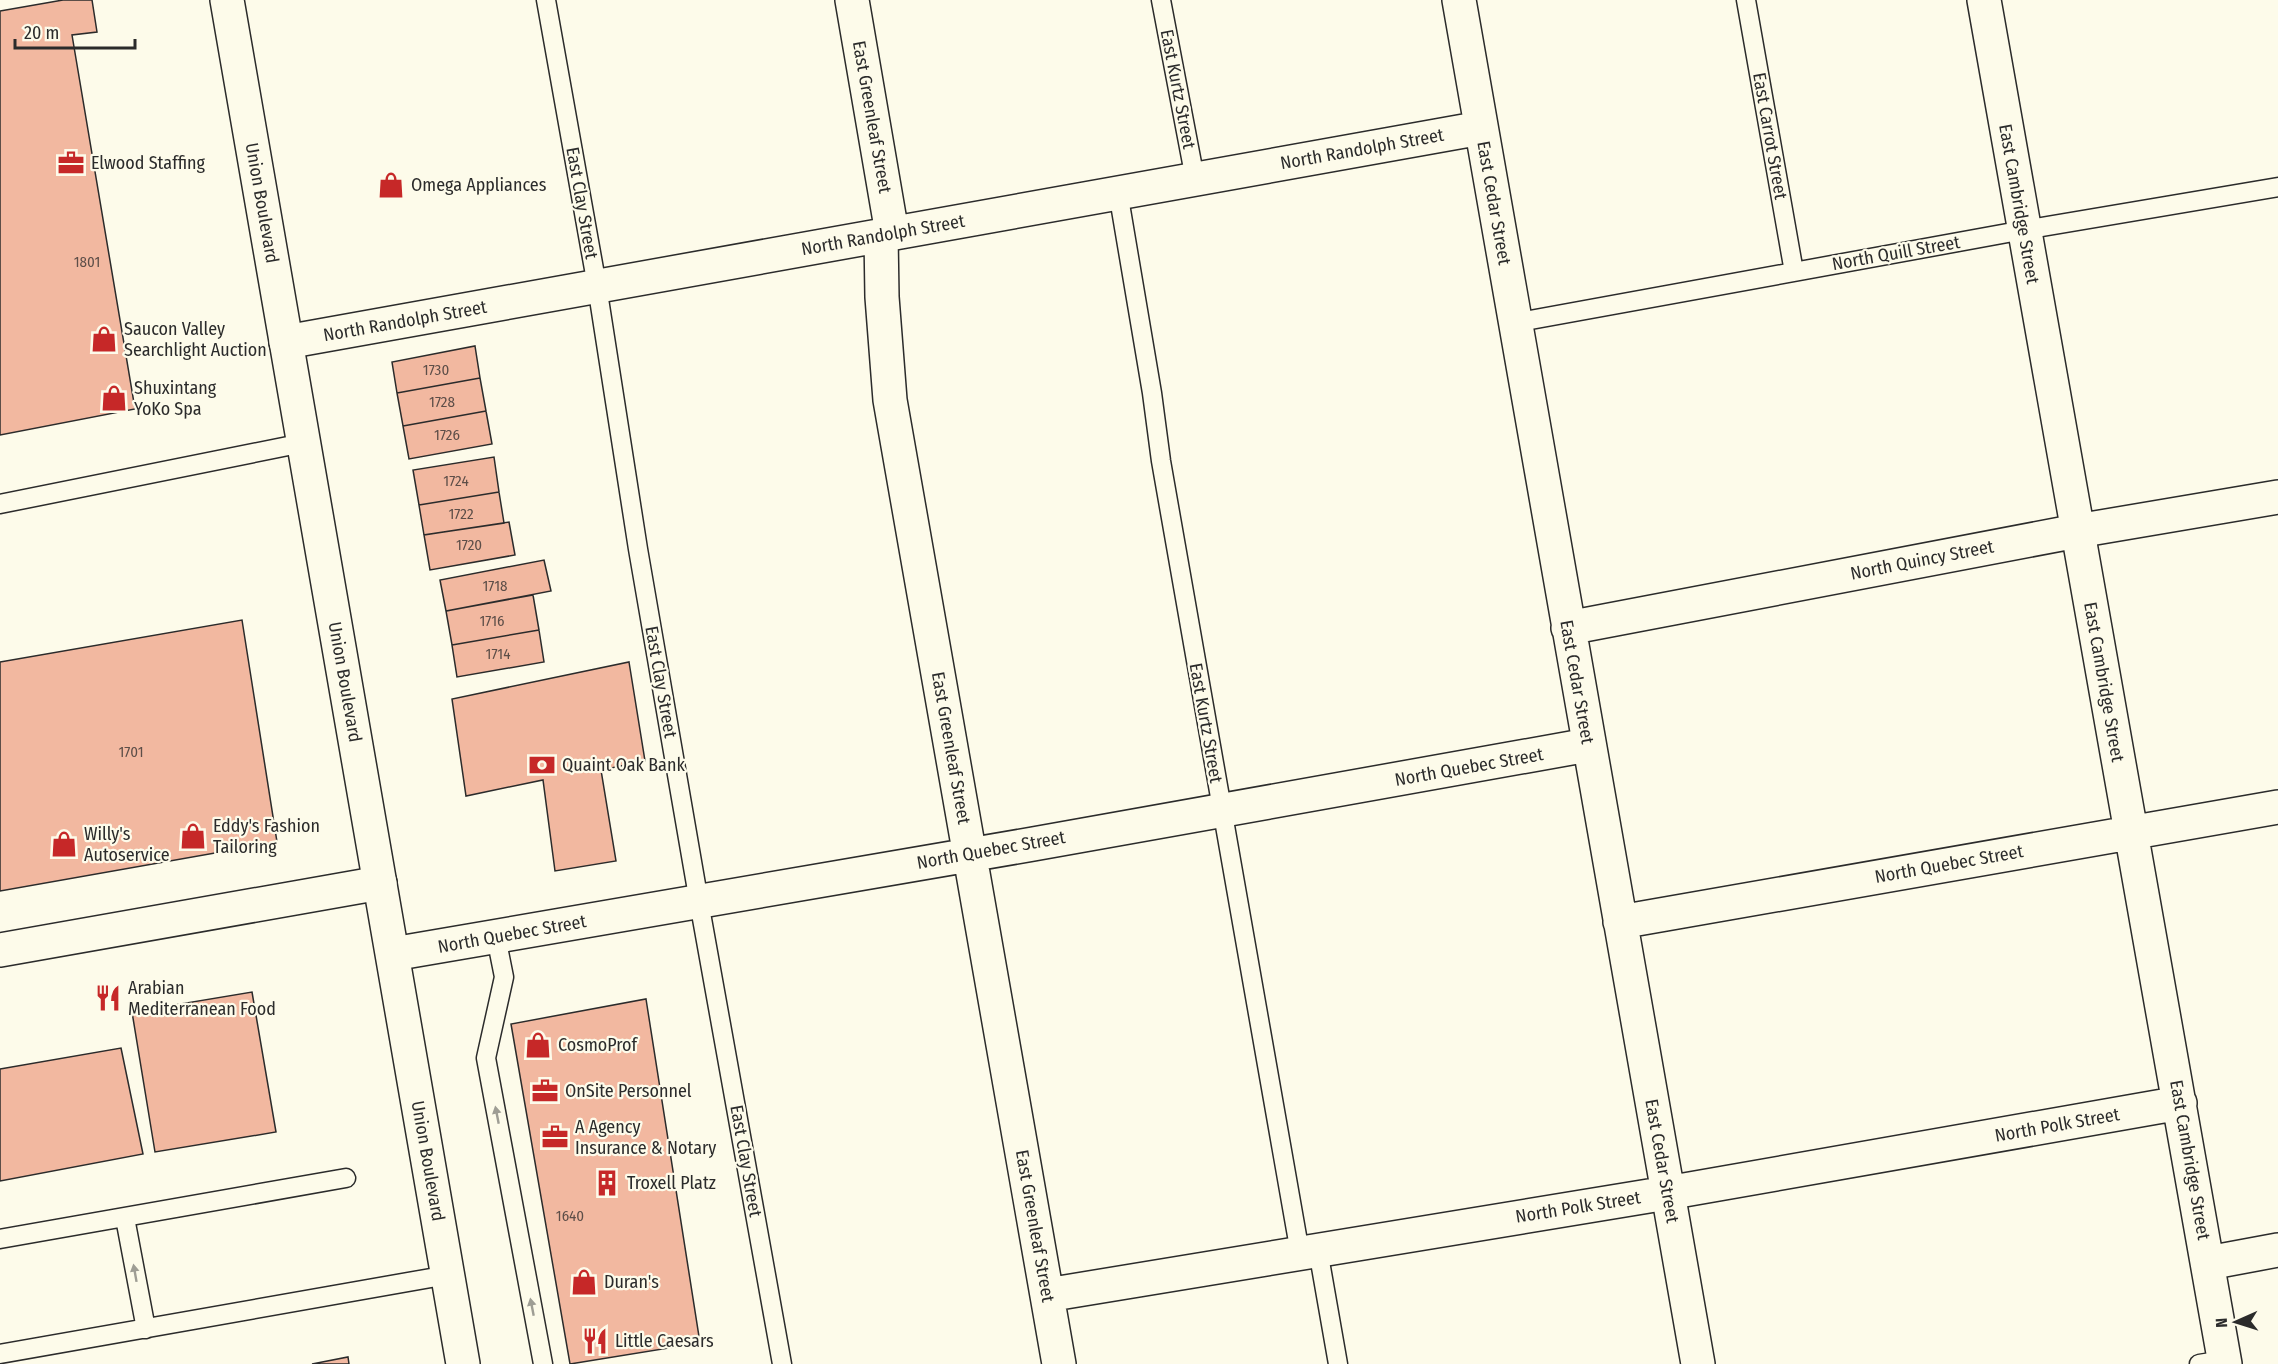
<svg xmlns="http://www.w3.org/2000/svg" width="2278" height="1364" viewBox="0 0 2278 1364" font-family="'Fira Sans Condensed',sans-serif">
<style>
.building{fill:#f2b8a0;stroke:#2b2b2b;stroke-width:1.5}
.lines{fill:none;stroke-linecap:round;stroke-linejoin:round}
.service-casing{stroke:#2b2b2b;stroke-width:21}
.minor-casing{stroke:#2b2b2b;stroke-width:36}
.primary-casing{stroke:#2b2b2b;stroke-width:36}
.service{stroke:#fdfbea;stroke-width:18}
.minor{stroke:#fdfbea;stroke-width:33}
.primary{stroke:#fdfbea;stroke-width:33}
.oneway{fill:#9e9d94}
.labels{text-anchor:middle;stroke-width:4.5;stroke-linejoin:round;paint-order:stroke}
.number-label{font-size:15px;fill:#5d4e48}
.street-label{font-size:18px;fill:#2b2b2b;stroke:#fdfbea}
.poi-label{font-size:18px;fill:#2b2b2b;stroke:#fdfbea;text-anchor:start}
</style>
<rect width="100%" height="100%" fill="#fdfbea"/>
<path class="building" d="M63 0H92L97 32 72 35 135 409 0 435V11Z
M475 346 480 378 397 393 392 362Z
M480 378 486 411 403 426 397 393Z
M486 411 492 444 409 459 403 426Z
M494 457 499 492 419 505 413 470Z
M499 492 504 523 424 535 419 505Z
M509 522 515 555 430 570 424 535Z
M544 560 551 591 446 611 440 580Z
M533 595 539 630 452 645 446 611Z
M242 620 277 842 0 891V662Z
M539 630 544 662 457 677 452 645Z
M629 662 645 761 601 770 616 861 555 871 543 780 466 796 452 699Z
M252 992 276 1132 155 1152 132 1012Z
M646 999 700 1343 570 1364 511 1024Z
M121 1048 143 1154 0 1181V1069Z
M348 1357 349 1364H312Z"/>
<g class="lines">
<g class="service-casing">
<path id="service" d="M546 0 597 286 638 549 699 902 782 1364
M1161 0 1195 179
M1746 0 1794 272
M1118 192 1152 393 1161 461 1300 1253
M1514 323 2024 230 2278 187
M0 504 303 443
M496 937 504 977 486 1058 543 1364
M125 1218 146 1329
M0 1239 346 1178
M1318 1250 1338 1364
M0 1354 448 1275
M2199 1364 2224 1360"/>
</g>
<g class="minor-casing">
<path id="minor" d="M852 0 892 233
M1459 0 1698 1364
M1984 0 2225 1364
M881 235 882 297 890 400 1059 1364
M286 342 1481 128
M1568 628 2077 531 2278 497
M1620 922 2278 807
M0 950 380 883
M393 954C792 886 1190 818 1588 745
M2208 1263 2278 1250
M1047 1295 1667 1193 2180 1103"/>
</g>
<g class="primary-casing">
<path id="primary" d="M227 0 463 1364"/>
</g>
<use href="#service" class="service"/>
<use href="#minor" class="minor"/>
<use href="#primary" class="primary"/>
</g>
<defs><path id="oneway-solid" d="M-6-.8H1V-3.2L6.5 0L1 3.2V.8H-6Z" transform="scale(1.5)"/></defs>
<g class="oneway">
<use href="#oneway-solid" transform="translate(497 1115) rotate(-101)"/>
<use href="#oneway-solid" transform="translate(135 1273) rotate(-100)"/>
<use href="#oneway-solid" transform="translate(532 1307) rotate(-101)"/>
</g>
<defs>
<g id="office-bare" transform="scale(2.07)"><path d="M-6-3h4V-5.5h4V-3h4V5H-6ZM-1-4.5V-3h2v-1.5ZM-6 0V1H6V0Z" fill="#c62828" stroke="#fdfbea" stroke-width="2.5" paint-order="stroke"/></g>
<g id="shop-bare" transform="scale(2.07)"><path d="M-5-2.5h2.3a2.7 3.5 0 0 1 5.4 0H5L5.5 6h-11ZM-1.5-2.5h3a1.5 2.3 0 0 0-3 0Z" fill="#c62828" stroke="#fdfbea" stroke-width="2.5" paint-order="stroke"/></g>
<g id="bank-bare" transform="scale(2.07)"><path d="M-6-4H6V4H-6ZM0-2.3a2.3 2.3 0 1 0 0 4.6a2.3 2.3 0 1 0 0-4.6Z" fill="#c62828" stroke="#fdfbea" stroke-width="2.5" paint-order="stroke"/></g>
<g id="restaurant-bare" transform="scale(2.07)"><path d="M-5-6h1v4h1v-4h1v4h1v-4h1v5L-1.5 .5V6h-2V.5L-5-1ZM5-6V6H3V1.5H1.5Q1.5-4 5-6Z" fill="#c62828" stroke="#fdfbea" stroke-width="2.5" paint-order="stroke"/></g>
<g id="building-bare" transform="scale(2.07)"><path d="M-4-6H4V6H1V3H-1V6H-4ZM-2.5-4.3h1.7v1.8h-1.7ZM.8-4.3h1.7v1.8H.8ZM-2.5-1h1.7V.8h-1.7ZM.8-1h1.7V.8H.8Z" fill="#c62828" stroke="#fdfbea" stroke-width="2.5" paint-order="stroke"/></g>
</defs>
<g fill-rule="evenodd">
<use href="#office-bare" x="71" y="163"/>
<use href="#shop-bare" x="391" y="185"/>
<use href="#shop-bare" x="104" y="339"/>
<use href="#shop-bare" x="114" y="398"/>
<use href="#bank-bare" x="542" y="765"/>
<use href="#shop-bare" x="193" y="836"/>
<use href="#shop-bare" x="64" y="844"/>
<use href="#restaurant-bare" x="108" y="998"/>
<use href="#shop-bare" x="538" y="1045"/>
<use href="#office-bare" x="545" y="1091"/>
<use href="#office-bare" x="555" y="1137"/>
<use href="#building-bare" x="607" y="1183"/>
<use href="#shop-bare" x="584" y="1282"/>
<use href="#restaurant-bare" x="595" y="1341"/>
</g>
<g class="labels">
<g class="number-label">
<text x="87" y="267">1801</text>
<text x="436" y="375">1730</text>
<text x="442" y="407">1728</text>
<text x="447" y="440">1726</text>
<text x="456" y="486">1724</text>
<text x="461" y="519">1722</text>
<text x="469" y="550">1720</text>
<text x="495" y="591">1718</text>
<text x="492" y="626">1716</text>
<text x="498" y="659">1714</text>
<text x="131" y="757">1701</text>
<text x="570" y="1221">1640</text>
</g>
<g class="street-label">
<text transform="translate(1178 89) rotate(79)" y="6">East Kurtz Street</text>
<text transform="translate(872 117) rotate(80)" y="6">East Greenleaf Street</text>
<text transform="translate(1770 136) rotate(80)" y="6">East Carrot Street</text>
<text transform="translate(1362 149) rotate(-10)" y="6">North Randolph Street</text>
<text transform="translate(262 203) rotate(80)" y="6">Union Boulevard</text>
<text transform="translate(582 203) rotate(80)" y="6">East Clay Street</text>
<text transform="translate(1494 203) rotate(80)" y="6">East Cedar Street</text>
<text transform="translate(2019 204) rotate(80)" y="6">East Cambridge Street</text>
<text transform="translate(883 235) rotate(-10)" y="6">North Randolph Street</text>
<text transform="translate(1896 253) rotate(-10)" y="6">North Quill Street</text>
<text transform="translate(405 321) rotate(-10)" y="6">North Randolph Street</text>
<text transform="translate(1922 560) rotate(-11)" y="6">North Quincy Street</text>
<text transform="translate(345 682) rotate(80)" y="6">Union Boulevard</text>
<text transform="translate(661 682) rotate(80)" y="6">East Clay Street</text>
<text transform="translate(1577 682) rotate(80)" y="6">East Cedar Street</text>
<text transform="translate(2104 682) rotate(80)" y="6">East Cambridge Street</text>
<text transform="translate(1206 723) rotate(80)" y="6">East Kurtz Street</text>
<text transform="translate(951 748) rotate(80)" y="6">East Greenleaf Street</text>
<text transform="translate(1469 767) rotate(-10)" y="6">North Quebec Street</text>
<text transform="translate(991 850) rotate(-10)" y="6">North Quebec Street</text>
<text transform="translate(1949 864) rotate(-10)" y="6">North Quebec Street</text>
<text transform="translate(512 934) rotate(-10)" y="6">North Quebec Street</text>
<text transform="translate(2057 1125) rotate(-10)" y="6">North Polk Street</text>
<text transform="translate(2190 1160) rotate(80)" y="6">East Cambridge Street</text>
<text transform="translate(428 1161) rotate(80)" y="6">Union Boulevard</text>
<text transform="translate(746 1161) rotate(80)" y="6">East Clay Street</text>
<text transform="translate(1662 1161) rotate(80)" y="6">East Cedar Street</text>
<text transform="translate(1578 1207) rotate(-9)" y="6">North Polk Street</text>
<text transform="translate(1035 1226) rotate(80)" y="6">East Greenleaf Street</text>
</g>
<g class="poi-label">
<text x="91" y="169">Elwood Staffing</text>
<text x="411" y="191">Omega Appliances</text>
<text x="124" y="335">Saucon Valley<tspan x="124" dy="21">Searchlight Auction</tspan></text>
<text x="134" y="394">Shuxintang<tspan x="134" dy="21">YoKo Spa</tspan></text>
<text x="562" y="771">Quaint Oak Bank</text>
<text x="213" y="832">Eddy's Fashion<tspan x="213" dy="21">Tailoring</tspan></text>
<text x="84" y="840">Willy's<tspan x="84" dy="21">Autoservice</tspan></text>
<text x="128" y="994">Arabian<tspan x="128" dy="21">Mediterranean Food</tspan></text>
<text x="558" y="1051">CosmoProf</text>
<text x="565" y="1097">OnSite Personnel</text>
<text x="575" y="1133">A Agency<tspan x="575" dy="21">Insurance &amp; Notary</tspan></text>
<text x="627" y="1189">Troxell Platz</text>
<text x="604" y="1288">Duran's</text>
<text x="615" y="1347">Little Caesars</text>
</g>
</g>
<g transform="translate(2236 1322) rotate(267)" stroke="#fdfbea" stroke-width="4.5" paint-order="stroke">
<path d="M0-4.5L10 22L0 15L-10 22Z" fill="#2b2b2b"/>
<text y="-9" font-size="16" font-weight="bold" text-anchor="middle" fill="#2b2b2b">N</text>
</g>
<path d="M15 39v9h120v-9" fill="none" stroke="#2b2b2b" stroke-width="3"/>
<text x="24" y="39" font-size="18" fill="#2b2b2b" stroke="#fdfbea" stroke-width="4.5" paint-order="stroke">20 m</text>
</svg>
